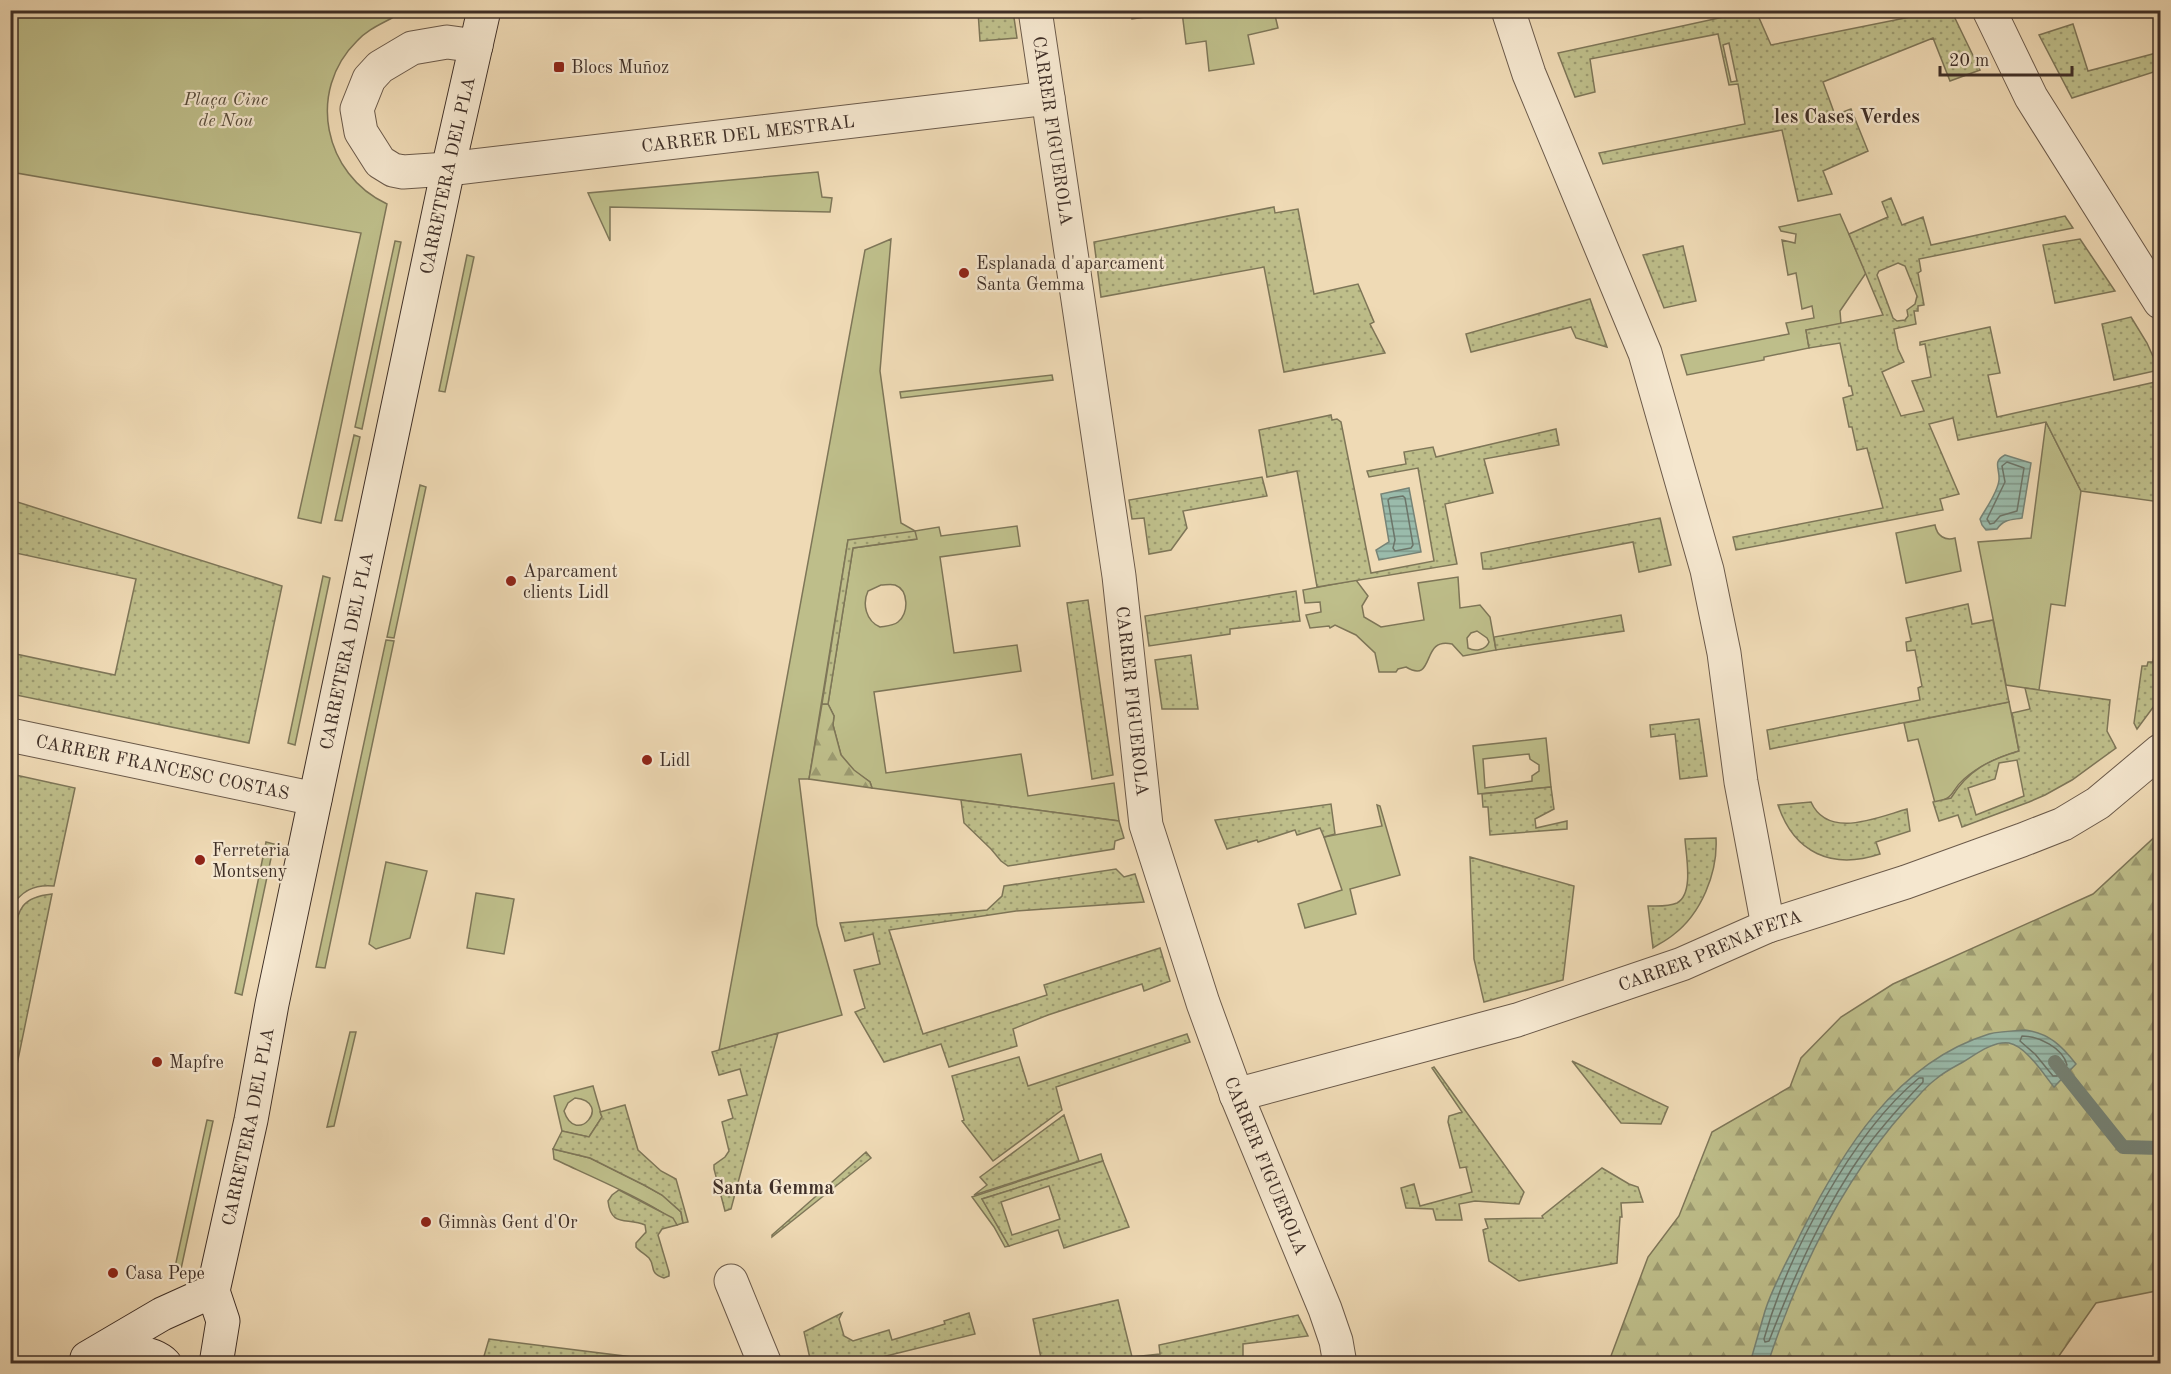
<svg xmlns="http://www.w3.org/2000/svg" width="2171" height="1374" viewBox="0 0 2171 1374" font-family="'Old Standard TT',serif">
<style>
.green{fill:#bebe8a;stroke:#7e7658;stroke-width:1.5;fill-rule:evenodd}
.forest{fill:url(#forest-firs);stroke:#7e7658;stroke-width:1.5}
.garden{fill:url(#garden-dots);stroke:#7e7658;stroke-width:1.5;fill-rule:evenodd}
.water{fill:url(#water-rules);stroke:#768376;stroke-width:1.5}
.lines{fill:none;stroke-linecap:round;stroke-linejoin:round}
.shore{stroke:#6c7569;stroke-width:1.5}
.stream{stroke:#768376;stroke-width:14}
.minor-casing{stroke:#6b5a4a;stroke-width:35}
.secondary-casing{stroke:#3f2f27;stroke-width:35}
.minor{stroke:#f5e7cf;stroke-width:33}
.secondary{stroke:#f5e7cf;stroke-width:33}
.poi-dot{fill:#8f2418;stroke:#f5e7cf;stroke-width:2}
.labels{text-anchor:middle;stroke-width:4.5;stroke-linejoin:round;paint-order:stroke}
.poi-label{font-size:18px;fill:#3f2f27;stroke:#f5e7cf;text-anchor:start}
.park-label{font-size:18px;font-style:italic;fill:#584c3b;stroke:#f5e7cf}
.street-label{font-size:18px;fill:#3f2f27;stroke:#f5e7cf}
.neighbourhood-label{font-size:20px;font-weight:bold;fill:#3f2f27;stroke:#f5e7cf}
</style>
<defs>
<pattern id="forest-firs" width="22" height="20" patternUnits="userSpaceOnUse" patternTransform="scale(1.5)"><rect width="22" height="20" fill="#bebe8a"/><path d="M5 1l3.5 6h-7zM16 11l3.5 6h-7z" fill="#9c9b71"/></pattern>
<pattern id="garden-dots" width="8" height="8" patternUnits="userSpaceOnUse" patternTransform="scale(1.5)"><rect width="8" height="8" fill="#bebe8a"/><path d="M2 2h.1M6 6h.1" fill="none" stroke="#9c9b71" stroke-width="1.8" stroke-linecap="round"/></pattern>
<pattern id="water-rules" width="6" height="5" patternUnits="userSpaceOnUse" patternTransform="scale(1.5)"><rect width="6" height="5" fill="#9abbab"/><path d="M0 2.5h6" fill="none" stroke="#7f988b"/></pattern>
</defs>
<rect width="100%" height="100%" fill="#efdab5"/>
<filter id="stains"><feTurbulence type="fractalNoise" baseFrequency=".00333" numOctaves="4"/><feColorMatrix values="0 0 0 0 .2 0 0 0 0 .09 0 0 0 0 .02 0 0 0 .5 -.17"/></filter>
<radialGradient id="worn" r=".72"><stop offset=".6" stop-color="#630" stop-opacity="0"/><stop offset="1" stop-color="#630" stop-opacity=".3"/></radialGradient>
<path class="green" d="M10 11H391L392 18C379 25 367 30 357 41 306 91 324 175 387 204L321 523 298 518 361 233 11 172Z
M1131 11H1274L1278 28 1248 35 1254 64 1209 71 1206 41 1186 44 1182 12 1132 19Z
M818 172 822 197 832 198 830 212 610 207V241L588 193Z
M1840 214 1866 273 1840 311 1841 324 1806 330 1809 348 1764 357V360L1687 375 1681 355 1789 334 1786 323 1814 318 1812 306 1802 309 1796 273 1788 275 1782 240 1795 243 1796 234 1781 231 1779 227Z
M891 239 880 371 901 523 915 531 939 527 941 536 1017 526 1020 546 940 557 954 653 1017 645 1021 671 874 692 886 773 1021 754 1028 796 1114 783 1119 821 872 788 870 782 854 771 841 755 833 725 834 716 828 704 853 548 917 539 848 540 809 779H799L817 925 842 1015 719 1050 865 250ZM881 585C885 585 891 584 895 585 909 590 909 614 898 622 893 626 886 626 880 627 866 621 862 604 868 591Z
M395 241 401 242 362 429 355 427Z
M467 255 474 257 445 392 439 391Z
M1052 375 1053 380 901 398 900 392Z
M2046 422 2081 491 2065 606 2051 604 2039 690 2006 685 1978 542 2031 538Z
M354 435 360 437 342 521 335 520Z
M420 485 426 487 394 638 387 637Z
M1935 525C1937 536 1945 541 1955 538L1961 571 1906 583 1896 533Z
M323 576 330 578 295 745 288 743Z
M1458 577 1460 608 1480 605 1490 617 1496 650 1463 656 1452 644C1420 636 1436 685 1406 667L1398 669 1396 672H1379L1375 653 1356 635 1335 625 1330 628 1329 626 1310 628 1306 615 1321 612 1320 602 1305 603 1303 590 1356 580 1368 596 1362 606 1364 617 1381 627 1424 620 1418 583ZM1477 631 1487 638 1489 642C1486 650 1475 652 1468 648L1467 638 1471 633Z
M386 640 394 641 325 968 316 967Z
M2009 702 2019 751C1998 757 1980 765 1964 779 1948 793 1959 795 1935 803L1918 739 1908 741 1904 723Z
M1546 738 1551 787 1478 794 1473 746ZM1529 754 1530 759 1539 765V771L1532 776V781L1485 788 1483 759Z
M1377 805 1380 806 1400 875 1350 889 1356 914 1305 928 1298 904 1342 890 1324 837 1382 826Z
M266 842 274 844 242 995 235 993Z
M386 862 427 871 410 938 376 949 369 944Z
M476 893 514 899 504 954 467 948Z
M350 1032H356L334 1126 327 1127Z
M593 1086 602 1117 589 1137 562 1131 554 1096ZM575 1098C614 1102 576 1148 564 1111L568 1103Z
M207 1120 213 1121 181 1269 175 1267Z
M553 1149 590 1158 644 1185 662 1195 681 1212 683 1223 677 1225C667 1208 576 1170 554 1159Z
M1101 1154 1103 1161 982 1199 1009 1246 1005 1247 994 1227 972 1197Z"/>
<path class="forest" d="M822 704H828L834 716 833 725 841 755 854 770 870 782 872 788 809 779Z
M2160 832V1283L2156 1291 2096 1303 2054 1363 1608 1364 1648 1257 1679 1216 1712 1132 1790 1087 1801 1058 1841 1017 1893 984 2093 894Z"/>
<path class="garden" d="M1951 10 1980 70 1950 81 1933 38 1823 82 1835 115 1851 109 1868 151 1823 171 1832 194 1798 201 1782 130 1603 164 1599 153 1745 124 1738 84 1729 85 1718 34 1590 59 1595 92 1575 97 1558 53 1751 11H1756L1771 45 1940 11ZM1729 43 1737 81 1731 82 1723 45Z
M978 11H1013L1017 38 980 41Z
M2073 24 2088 71 2160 52V70L2072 98 2039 35Z
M1891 198 1902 225 1923 217 1931 245 2065 216 2073 228 1919 259 1921 271 1918 273 1924 305 1918 306V311H1914L1916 324 1894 329 1898 349 1904 362 1882 372 1901 416 1924 411 1912 381 1931 377 1925 344 1920 345V342L1990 327 2000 373 1988 375 1997 417 2160 381V502L2081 491 2046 422 1958 440 1953 418 1929 424 1959 494 1940 499 1943 510 1736 550 1733 537 1883 508 1867 448 1857 450 1852 427H1849L1843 398 1853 395 1851 386H1849L1840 343 1809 348 1806 330 1883 315 1849 234 1888 217 1882 202ZM1898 263 1905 266 1917 296 1915 304 1907 310 1908 316 1905 320 1897 321 1893 318 1877 275 1879 271Z
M1274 207 1275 213 1298 209 1314 294 1358 284 1374 322 1370 324 1385 353 1284 372 1264 267 1101 297 1094 242Z
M2080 239 2115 291 2055 303 2043 245Z
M1683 246 1696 301 1664 308 1643 255Z
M1590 299 1607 347 1576 338 1571 327 1471 352 1466 334Z
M2131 317 2147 343 2159 370 2114 380 2102 324Z
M1331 415 1332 420 1337 419 1341 422 1371 573 1434 561 1418 468 1369 477 1367 471 1406 464 1404 452 1433 447 1436 457 1556 429 1559 445 1484 459 1493 493 1445 504 1457 564 1317 587 1297 471 1267 477 1259 430Z
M1262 477 1267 496 1183 511 1187 528 1171 550 1149 554 1144 518 1132 519 1129 500Z
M11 500 282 586 249 743 11 694V653L115 675 136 579 11 552Z
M1660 518 1671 565 1639 572 1633 542 1491 569H1483L1481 553Z
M915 531 917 539 853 548 828 704H822L848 540Z
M1296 591 1300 621 1230 629V634L1149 646 1145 616Z
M1088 600 1113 775 1092 779 1067 603Z
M1968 604 1972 624 1993 620 2009 702 1770 749 1767 730 1920 700 1918 688 1922 686 1915 650 1907 651 1906 642 1911 641 1906 618Z
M1621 615 1624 631 1496 650 1494 637Z
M2160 616V698L2137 729 2134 723 2142 666H2147L2148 662H2153Z
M1191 655 1198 709H1162L1155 660Z
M2025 688 2110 700 2107 731 2116 748 2072 780 2045 795 2029 802 1962 827 1958 815 1939 821 1933 802 1951 798C1968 770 1989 760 2019 751L2012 713 2030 709ZM2017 760 2024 796 1976 815 1968 788 1995 779 1999 763Z
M1699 719 1707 776 1680 779 1675 734 1651 737 1650 725Z
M11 774 75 788 54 886C34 884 21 891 11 908Z
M1551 787 1554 809 1535 819 1536 828 1567 821V829L1490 835 1488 807H1483L1482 794Z
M961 800 1119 821 1124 838 1115 841 1114 849 1008 866 1001 861 991 849 964 823Z
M1811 802C1828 840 1878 817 1907 809L1910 831 1876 842 1880 854C1832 870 1794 853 1778 805Z
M1331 804 1335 834 1324 837 1320 828 1297 835 1295 830 1258 842 1257 840 1227 849 1215 820Z
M1716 838C1718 873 1701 914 1673 935 1667 940 1659 944 1653 948L1648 906C1657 906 1668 907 1677 903 1694 894 1686 856 1685 839Z
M1470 857 1574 886 1563 980 1484 1002 1474 959Z
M1116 869 1124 877 1135 874 1144 902 1016 911 889 930 923 1034 1047 995 1044 985 1160 948 1170 981 1144 991 1142 984 1048 1015 1013 1029 1017 1046 949 1067 941 1044 884 1062 855 1012 865 1008 854 970 880 964 873 934 845 941 840 923 987 910 1002 896 1004 886Z
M52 894 12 1089H11C10 1053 4 930 23 906 30 897 42 895 52 894Z
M778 1033 731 1209 725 1211 714 1169V1165L725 1157 729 1151 722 1122 733 1118 728 1100 747 1095 740 1069 719 1075 712 1052Z
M1187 1034 1190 1042 1056 1087 1062 1110 993 1161 962 1121 964 1120 952 1076 1019 1057 1028 1086Z
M1572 1061 1668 1107 1661 1124 1621 1123Z
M1434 1067 1524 1192 1519 1204 1475 1201 1459 1204 1462 1220H1436L1433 1209 1406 1208 1401 1188 1414 1184 1420 1206 1472 1192 1466 1167 1460 1168 1448 1122 1449 1116 1462 1112 1432 1068Z
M625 1105 638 1150 661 1171 676 1179 688 1222 683 1223 681 1212 662 1195 644 1185 590 1158 553 1149 562 1131 589 1137 602 1117 600 1112Z
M1064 1115 1079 1161 974 1195 987 1185 980 1177Z
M866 1152 871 1158 772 1237V1235Z
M1103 1161 1129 1227 1064 1248 1058 1230 1009 1246 982 1199ZM1049 1186 1060 1219 1012 1235 1001 1202Z
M1602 1168 1629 1184 1638 1187 1643 1202 1621 1203 1622 1217H1620L1617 1263 1519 1281 1489 1261 1483 1230 1488 1228 1485 1219 1543 1218 1542 1216Z
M619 1190 673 1218 677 1225 662 1229 658 1235 669 1272V1276L664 1278C648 1273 656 1266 649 1258 645 1254 639 1251 636 1247V1243L646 1232 645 1225C627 1217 611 1228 608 1201L612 1195Z
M1118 1300 1132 1357 1160 1354 1159 1345 1298 1315 1308 1336 1243 1344V1357L1213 1358V1363H1042L1033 1319Z
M842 1313 839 1319 844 1336 853 1341 889 1330 892 1340 945 1324 944 1321 969 1313 975 1334 858 1363H811L804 1332Z
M489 1339 632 1357 630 1364 482 1363Z"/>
<path class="water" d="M2005 455 2031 463 2022 518C2011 520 2004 519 1997 529L1986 530 1982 525 1980 519C1986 508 1998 492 1999 480 2000 468 1992 462 2005 455Z
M1409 488 1421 552 1379 560 1376 550 1389 542 1381 494Z
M2025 1030C2049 1033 2062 1046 2076 1064L2054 1087C2044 1075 2026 1046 2009 1043 1993 1041 1976 1054 1963 1062 1954 1067 1944 1072 1936 1079 1925 1087 1917 1098 1907 1108 1842 1181 1798 1272 1768 1363H1750C1755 1346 1760 1328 1765 1311 1773 1285 1788 1260 1800 1235 1841 1153 1895 1063 1989 1034 2001 1031 2013 1031 2025 1030Z"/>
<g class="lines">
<path class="shore" d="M2007 462 2024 468 2017 511 2000 516 1994 523 1990 524 1987 519 2005 482 2002 466Z
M1403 496 1405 498 1413 545 1411 548 1395 551 1393 548 1395 540 1388 500 1390 498Z
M2022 1036C2039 1036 2063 1048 2067 1065L2057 1076H2053L2035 1054 2020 1041Z
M1919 1078H1923V1082C1903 1103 1883 1125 1866 1148 1824 1207 1795 1274 1769 1341L1765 1342 1764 1339C1787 1256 1852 1133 1919 1078Z"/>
<path class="stream" d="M2055 1062 2123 1147 2160 1148"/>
<g class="minor-casing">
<g id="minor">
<path id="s1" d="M1035 10 1119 576 1146 825 1203 1003 1238 1099 1325 1309 1336 1341 1340 1364"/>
<path d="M1508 10 1529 74 1645 353 1707 570 1724 653 1741 782 1768 926"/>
<path d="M1989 10 2031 97 2160 302"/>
<path id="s2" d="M476 46 447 42 412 48 380 67 369 79 357 109 361 132 380 162 393 170 403 172 448 169 1048 98"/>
<path id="s3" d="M10 735 315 799"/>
<path id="s4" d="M1236 1095 1517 1020 1682 964 1768 926 1906 882 2022 840 2063 824 2098 803 2160 751"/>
<path d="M731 1281 765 1364"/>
</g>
</g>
<g class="secondary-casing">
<g id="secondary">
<path id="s5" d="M213 1291 251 1120 272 1004 448 169 484 10"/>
<path d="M213 1291 223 1321 216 1364"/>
<path d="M95 1357C117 1354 148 1347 165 1364"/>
<path d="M87 1358 162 1314 213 1291"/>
</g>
</g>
<use href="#minor" class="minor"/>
<use href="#secondary" class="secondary"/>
</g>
<g class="poi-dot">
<rect x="553" y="61" width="12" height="12" rx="3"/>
<circle cx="964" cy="273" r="6"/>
<circle cx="511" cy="581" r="6"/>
<circle cx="647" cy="760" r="6"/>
<circle cx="200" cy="860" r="6"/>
<circle cx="157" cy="1062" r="6"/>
<circle cx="426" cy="1222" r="6"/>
<circle cx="113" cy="1273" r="6"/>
</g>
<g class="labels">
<g class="poi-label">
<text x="571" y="73">Blocs Muñoz</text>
<text x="976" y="269">Esplanada d'aparcament<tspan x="976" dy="21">Santa Gemma</tspan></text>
<text x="523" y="577">Aparcament<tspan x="523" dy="21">clients Lidl</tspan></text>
<text x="659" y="766">Lidl</text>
<text x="212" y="856">Ferreteria<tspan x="212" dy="21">Montseny</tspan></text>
<text x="169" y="1068">Mapfre</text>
<text x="438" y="1228">Gimnàs Gent d'Or</text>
<text x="125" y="1279">Casa Pepe</text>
</g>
<g class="park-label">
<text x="226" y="105">Plaça Cinc<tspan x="226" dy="21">de Nou</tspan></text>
</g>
<g class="street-label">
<text dy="6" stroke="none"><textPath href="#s1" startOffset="122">CARRER FIGUEROLA</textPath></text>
<text dy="6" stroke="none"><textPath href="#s2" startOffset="582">CARRER DEL MESTRAL</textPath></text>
<text dy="6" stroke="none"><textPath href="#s5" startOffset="1140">CARRETERA DEL PLA</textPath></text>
<text dy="6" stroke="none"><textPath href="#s5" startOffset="654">CARRETERA DEL PLA</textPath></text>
<text dy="6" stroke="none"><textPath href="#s1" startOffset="698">CARRER FIGUEROLA</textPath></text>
<text dy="6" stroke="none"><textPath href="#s3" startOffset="156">CARRER FRANCESC COSTAS</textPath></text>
<text dy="6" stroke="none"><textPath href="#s4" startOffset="496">CARRER PRENAFETA</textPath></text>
<text dy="6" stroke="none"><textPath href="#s5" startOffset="168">CARRETERA DEL PLA</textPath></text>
<text dy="6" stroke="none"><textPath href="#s1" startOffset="1184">CARRER FIGUEROLA</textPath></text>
</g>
<g class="neighbourhood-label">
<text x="1847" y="123">les Cases Verdes</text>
<text x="773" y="1194">Santa Gemma</text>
</g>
</g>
<rect width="2171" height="1374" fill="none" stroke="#efdab5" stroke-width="36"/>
<rect x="12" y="12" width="2147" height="1350" fill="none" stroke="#3f2f27" stroke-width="3"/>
<rect x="18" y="18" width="2135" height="1338" fill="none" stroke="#3f2f27" stroke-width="1.5"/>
<path d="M1940 66v9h132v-9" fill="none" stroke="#3f2f27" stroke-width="3"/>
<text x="1949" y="66" font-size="18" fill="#3f2f27" stroke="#f5e7cf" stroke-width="4.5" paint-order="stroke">20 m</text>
<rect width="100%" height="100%" filter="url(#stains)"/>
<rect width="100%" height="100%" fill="url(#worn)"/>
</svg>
